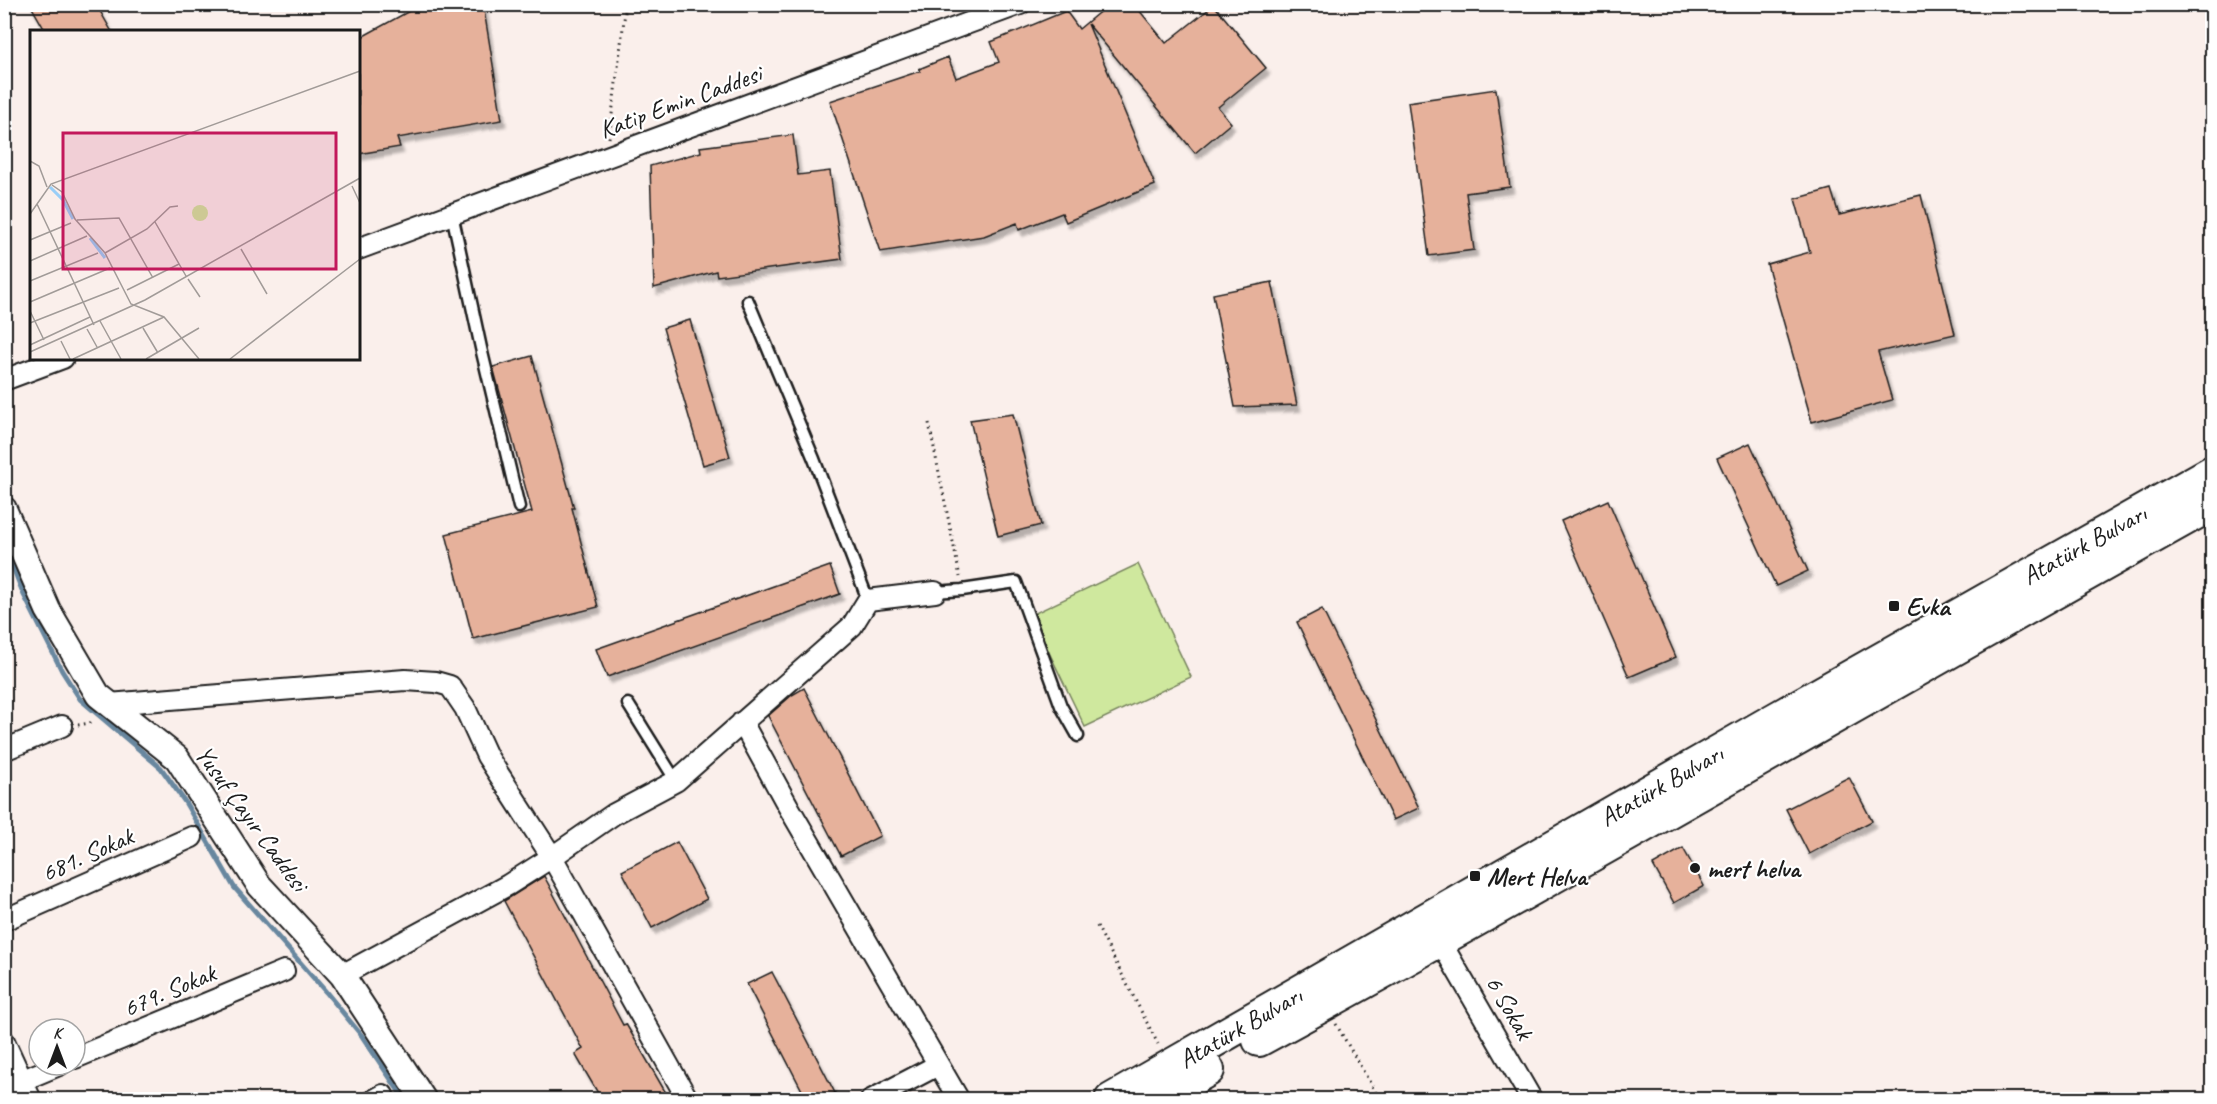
<svg xmlns="http://www.w3.org/2000/svg" width="2217" height="1104" viewBox="0 0 2217 1104" font-family="Caveat,sans-serif">
<style>
.green{fill:#cfe89e;stroke:#76825d;stroke-width:1.5}
.lines{fill:none;stroke-linecap:round;stroke-linejoin:round}
.stream{stroke:#67879f;stroke-width:5}
.building{fill:#e6b19b;stroke:#1c1c1c;stroke-width:1.5;filter:url(#shadow)}
.service-casing{stroke:#1c1c1c;stroke-width:15}
.minor-casing{stroke:#1c1c1c;stroke-width:24}
.tertiary-casing{stroke:#1c1c1c;stroke-width:28}
.primary-casing{stroke:#1c1c1c;stroke-width:36}
.path{stroke:#1c1c1c;stroke-width:3;stroke-dasharray:1.5 4.5;stroke-linecap:butt}
.service{stroke:#fff;stroke-width:10}
.minor{stroke:#fff;stroke-width:20}
.tertiary{stroke:#fff;stroke-width:24}
.primary{stroke:#fff;stroke-width:32}
.poi-dot{fill:#1c1c1c;stroke:#fff;stroke-width:2}
.labels{text-anchor:middle;stroke-width:4.5;stroke-linejoin:round;paint-order:stroke}
.street-label{font-size:26px;fill:#1c1c1c;stroke:#fff}
.poi-label{font-size:26px;font-weight:bold;fill:#1c1c1c;stroke:#fff;text-anchor:start}
.inset-river{fill:none;stroke:#99cef7;stroke-width:3}
.inset-road{fill:none;stroke:#a19b98;stroke-width:1.5}
.view{fill:#c2185b;fill-opacity:0.15;stroke:#c2185b;stroke-width:3}
.inset-edge{fill:none;stroke:#1c1c1c;stroke-width:3}
</style>
<defs>
<filter id="shadow"><feDropShadow dx="3.5" dy="6" stdDeviation="1.5" flood-color="#0004"/></filter>
</defs>
<rect width="100%" height="100%" fill="#faefeb"/>
<filter id="ink" filterUnits="userSpaceOnUse"><feTurbulence type="fractalNoise" baseFrequency=".0167" numOctaves="2"/><feDisplacementMap in="SourceGraphic" scale="12" xChannelSelector="R" yChannelSelector="G"/><feConvolveMatrix kernelMatrix="1 2 1 2 8 2 1 2 1" color-interpolation-filters="sRGB"/></filter>
<g filter="url(#ink)">
<path class="green" d="M1138 564 1191 677 1085 727 1031 615Z"/>
<g class="lines">
<path class="stream" d="M4 545 24 595 62 671 80 699 161 768 185 802 234 887 326 992 362 1036 405 1100"/>
</g>
<path class="building" d="M30 4H96L112 32H46Z
M422 4H483L502 120 397 138 400 147 358 154V39Z
M1109 4H1134L1166 43 1214 5 1266 68 1218 107 1231 123 1195 153 1088 24 1155 185 1066 222 1062 213 1019 230 1017 223 984 236 880 252 830 101 920 71 919 69 948 57 956 78 999 62 991 42 1066 11 1079 29Z
M1496 89 1510 187 1466 193 1474 250 1429 256 1408 102Z
M793 135 798 175 830 171 842 259 717 276 716 271 654 288 650 166 701 152 700 147Z
M1831 189 1839 215 1921 195 1955 334 1878 352 1892 400 1812 422 1767 264 1810 252 1795 199Z
M1272 282 1297 405 1235 407 1213 294Z
M690 320 730 457 703 465 663 328Z
M532 356 574 508H572L598 607 473 639 446 534 532 512 493 367Z
M1013 414 1041 525 998 536 970 420Z
M1750 443 1808 571 1776 586 1717 458Z
M1608 500 1676 657 1629 677 1561 521Z
M830 566 840 594 607 677 596 649Z
M1322 609 1419 808 1393 820 1297 622Z
M804 688 880 836 841 856 768 716 792 695Z
M1849 777 1872 821 1809 854 1786 809Z
M677 842 707 899 652 928 622 871Z
M1683 848 1704 886 1674 903 1653 865Z
M544 876 623 1025 626 1024 670 1100H602L575 1054 583 1049 504 901Z
M772 972 835 1093 823 1100H807L747 984Z"/>
<g class="lines">
<g class="service-casing">
<path id="service" d="M452 214 481 348 519 507
M748 301 814 459 868 600
M935 592 962 590 1016 582 1061 706 1078 736
M628 704 676 781"/>
</g>
<g class="minor-casing">
<path id="minor" d="M358 249 1020 4
M4 380 63 358
M109 704 405 680 436 682 450 686 465 708 487 756 552 857 688 1100
M742 722 788 806 959 1100
M4 750 62 726
M4 920 192 837
M1440 941 1532 1100
M342 975 508 885 552 857 614 814 676 781 852 626 868 600 935 592
M4 1041 31 1100
M75 1058 284 971
M4 1088 59 1065
M374 1100 383 1095
M871 1100 938 1065"/>
</g>
<g class="tertiary-casing">
<path id="tertiary" d="M4 509 48 610 98 695 177 758 259 885 342 975 424 1100"/>
</g>
<g class="primary-casing">
<path id="primary" d="M1259 1040C1579 866 1894 681 2212 504
M1111 1100 1777 718 2212 472
M1157 1100 1208 1070"/>
</g>
<path class="path" d="M609 138 626 4
M929 423 960 577
M78 725 90 723 94 719
M1097 926 1158 1044
M1336 1024 1380 1100"/>
<use href="#service" class="service"/>
<use href="#minor" class="minor"/>
<use href="#tertiary" class="tertiary"/>
<use href="#primary" class="primary"/>
</g>
</g>
<g class="poi-dot">
<rect x="1888" y="600" width="12" height="12" rx="3"/>
<circle cx="1695" cy="868" r="6"/>
<rect x="1469" y="870" width="12" height="12" rx="3"/>
</g>
<g class="labels">
<g class="street-label">
<text transform="translate(680 101) rotate(-20)" y="9">Katip Emin Caddesi</text>
<text transform="translate(2084 544) rotate(-29)" y="9">Atatürk Bulvarı</text>
<text transform="translate(1661 785) rotate(-30)" y="9">Atatürk Bulvarı</text>
<text transform="translate(252 818) rotate(54)" y="9">Yusuf Çayır Caddesi</text>
<text transform="translate(87 854) rotate(-24)" y="9">681. Sokak</text>
<text transform="translate(169 990) rotate(-23)" y="9">679. Sokak</text>
<text transform="translate(1510 1007) rotate(60)" y="9">6 Sokak</text>
<text transform="translate(1240 1027) rotate(-30)" y="9">Atatürk Bulvarı</text>
</g>
<g class="poi-label">
<text x="1906" y="615">Evka</text>
<text x="1707" y="877">mert helva</text>
<text x="1487" y="885">Mert Helva</text>
</g>
</g>
<g transform="translate(30 30)">
<rect width="330" height="330" fill="#faefeb"/>
<path d="M162 183a8 8 0 1 1 16 0a8 8 0 1 1-16 0Z" fill="#cfe89e"/>
<path class="inset-river" d="M20 157 33 170 43 189M60 208 75 228"/>
<path class="inset-road" d="M0 131 9 136 17 157M22 155 32 162 45 189 75 223 101 274 134 287 169 329M322 156 330 173M7 174 64 295M0 184 21 154 330 41M47 190 89 188 123 248M125 192 156 246M0 210 41 193M211 219 237 264M75 223 117 199 140 177 148 176M0 231 57 206M158 249 170 267M0 251 68 223M97 260 149 234M0 272 80 238M0 281 14 310M70 291 91 329M0 293 89 258M113 298 128 323M57 299 67 317M31 311 40 329M0 315 60 287M0 322 115 270 330 148M43 329 134 287M116 329 169 298M200 329 330 229"/>
<path class="view" d="M33 103H306V239H33Z"/>
<rect width="330" height="330" class="inset-edge"/>
</g>
<rect width="2217" height="1104" fill="none" stroke="#fff" stroke-width="24"/>
<rect x="12" y="12" width="2193" height="1080" fill="none" stroke="#1c1c1c" stroke-width="2" filter="url(#ink)"/>
<g transform="translate(57 1047)"><circle r="28" fill="#ffffff" stroke="#a4a4a4" stroke-width="1.5"/>
<path d="M0-4.5L10 22L0 15L-10 22Z" fill="#1c1c1c"/>
<text y="-9" font-size="16" font-weight="bold" text-anchor="middle" fill="#1c1c1c">K</text>
</g>
</svg>
